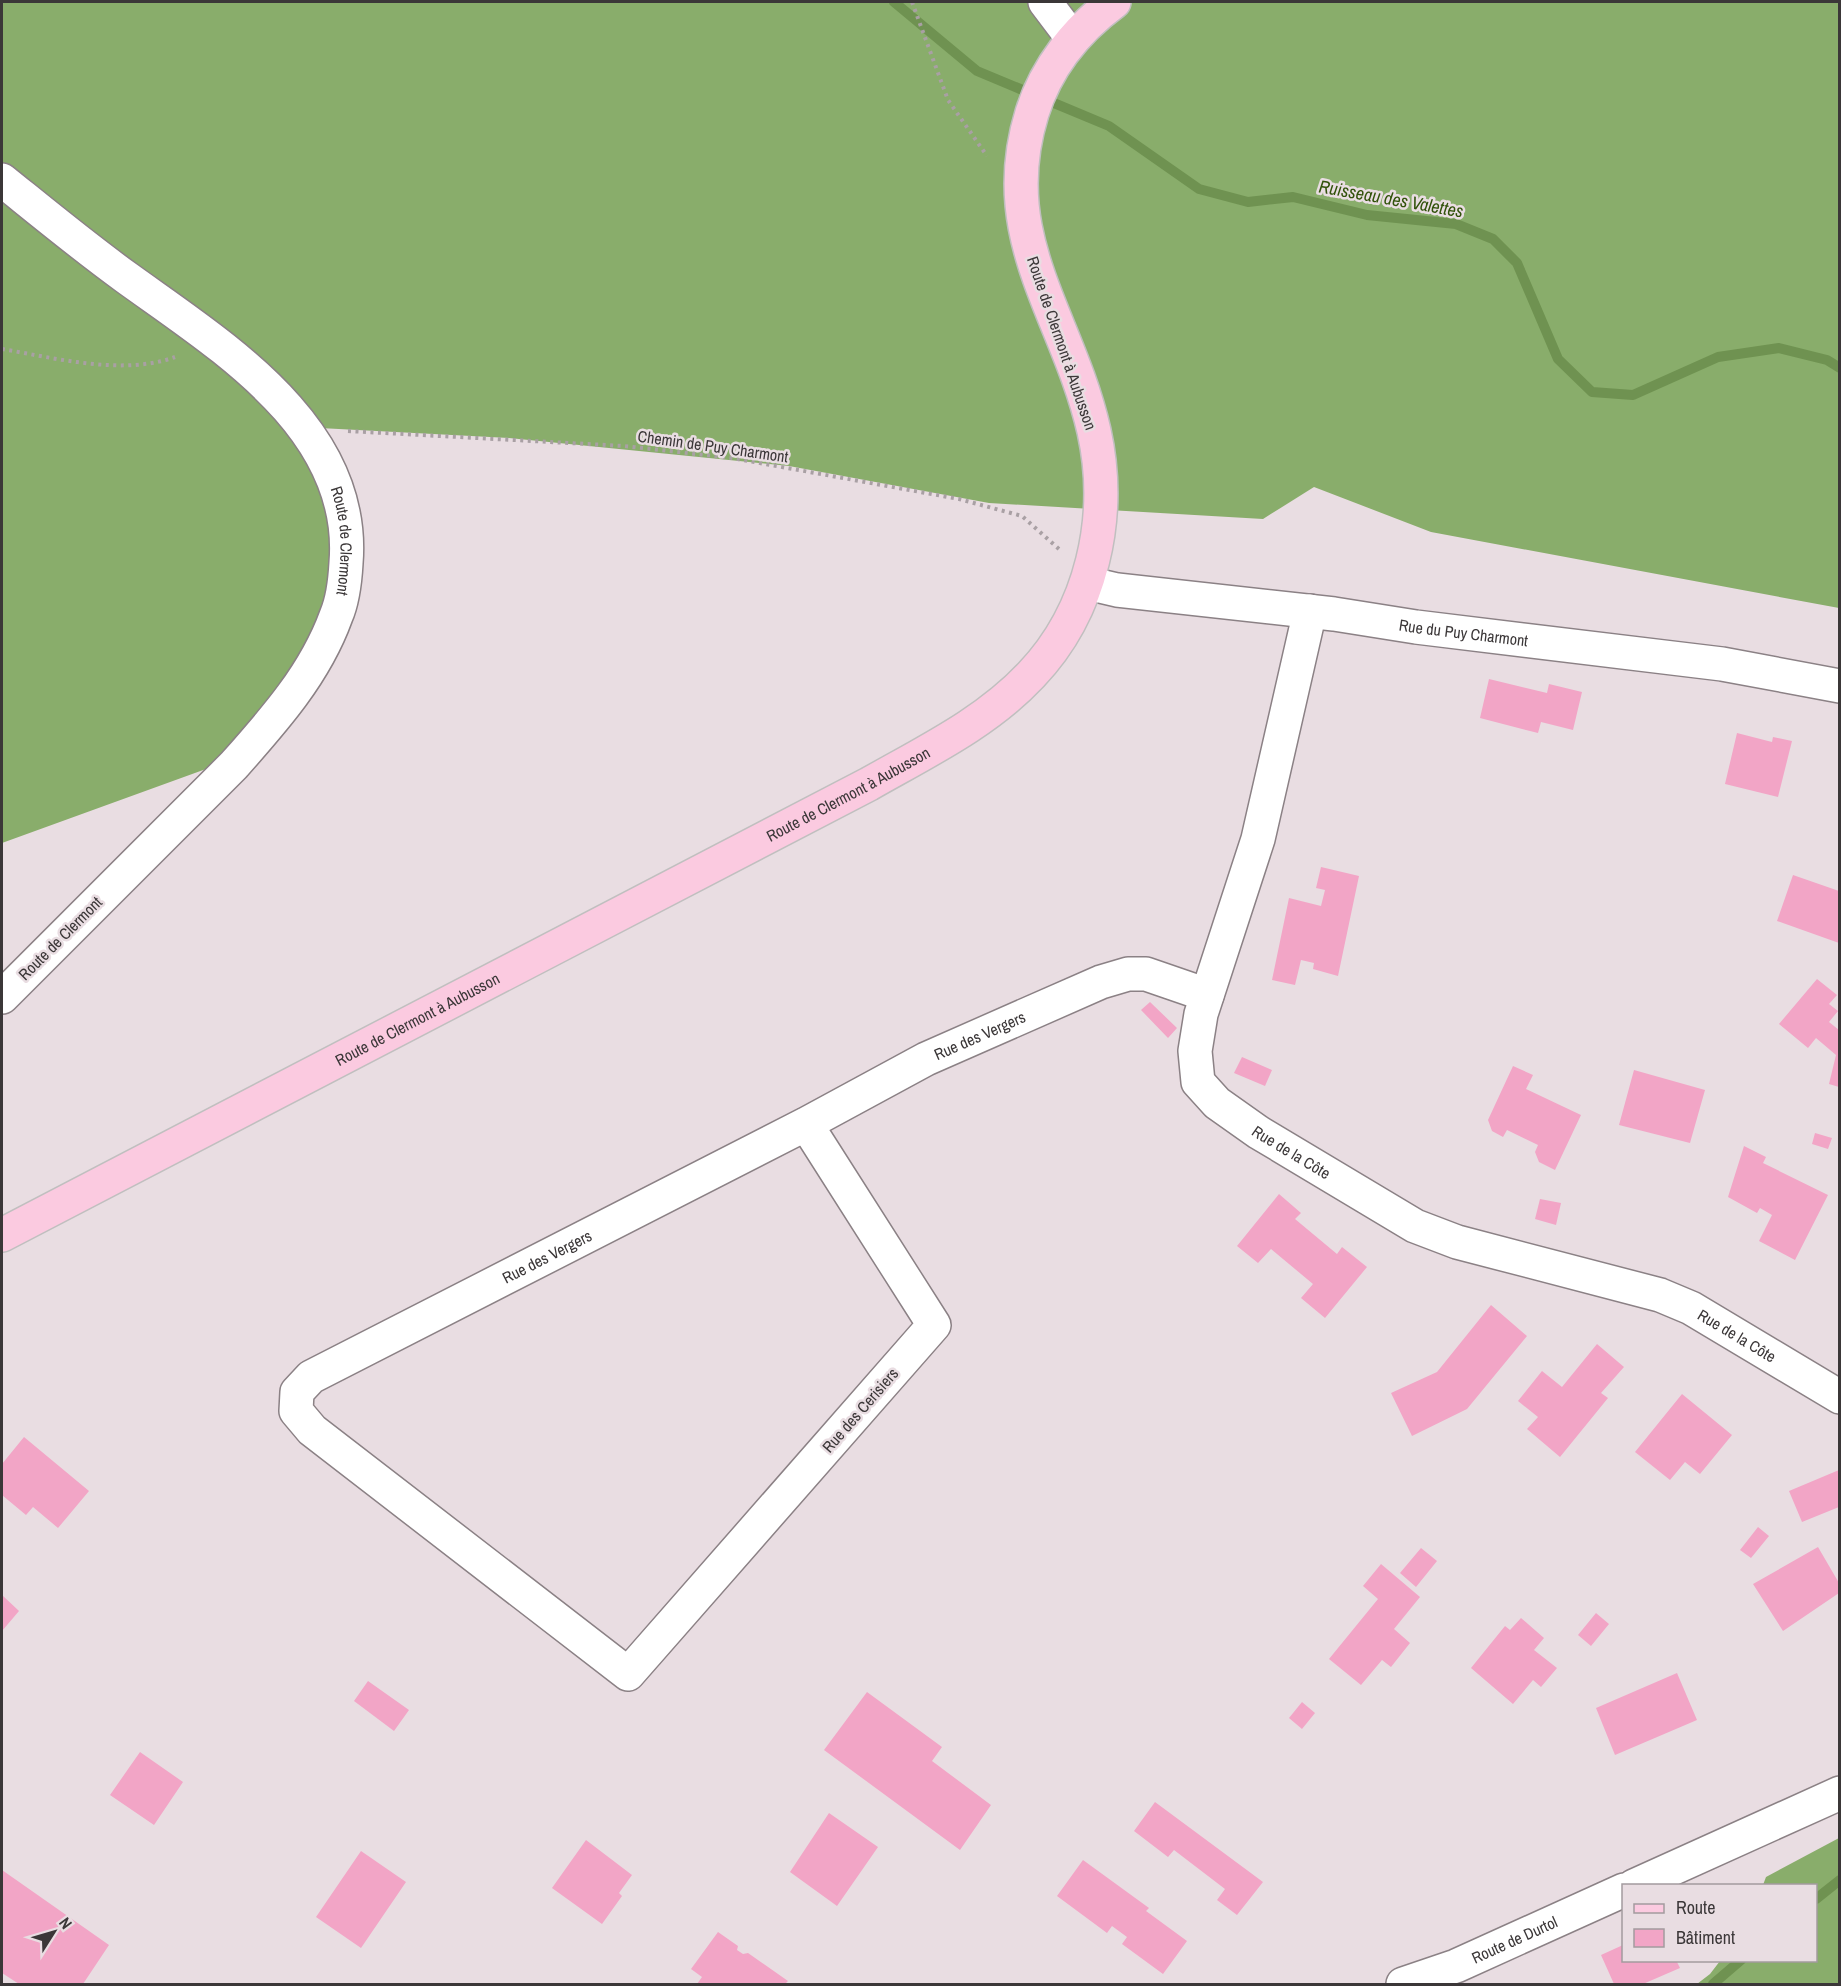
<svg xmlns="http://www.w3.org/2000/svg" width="1841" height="1986" viewBox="0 0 1841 1986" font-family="'Archivo Narrow',sans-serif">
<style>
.forest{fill:#89ad6b}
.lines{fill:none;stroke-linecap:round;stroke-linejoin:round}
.stream{stroke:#6f9251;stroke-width:10}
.building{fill:#f2a5c6}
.minor-casing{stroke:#8b8185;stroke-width:36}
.major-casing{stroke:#c0bfbf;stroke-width:36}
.path{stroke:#a9a0a4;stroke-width:4;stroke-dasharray:3 4.5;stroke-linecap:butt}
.minor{stroke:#fff;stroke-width:33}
.major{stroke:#fbcae0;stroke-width:33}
.labels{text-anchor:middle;stroke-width:5;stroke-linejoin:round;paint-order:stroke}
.street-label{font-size:16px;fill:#3b3738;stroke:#e9dde2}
.water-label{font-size:18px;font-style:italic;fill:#31520a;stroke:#e9dde2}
</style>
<rect width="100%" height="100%" fill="#e9dde2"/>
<path class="forest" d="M2 2H1839V608L1431 532 1314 487 1263 519 989 503 789 466 509 438 301 427 333 484 341 615 228 761 2 843Z
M1839 1838V1984H1697L1710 1974 1720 1961 1816 1960V1886L1763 1885 1766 1877Z"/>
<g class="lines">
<path class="stream" d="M894 2 977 71 1109 126 1199 189 1248 202 1293 197 1367 215 1456 224 1493 239 1517 263 1558 359 1592 392 1633 395 1718 357 1779 348 1827 360 1840 368
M1816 1899 1840 1880
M1713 1984 1741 1960"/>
</g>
<path class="building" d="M1489 679 1547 693 1549 684 1582 692 1573 730 1541 722 1538 733 1480 718Z
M1737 733 1772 742 1773 737 1792 741 1778 797 1725 784Z
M1321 867 1359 876 1338 976 1313 969 1314 963 1301 960 1295 985 1272 980 1289 898 1321 906 1325 890 1316 888Z
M1793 875 1839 891V943L1777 921Z
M1817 979 1837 995 1829 1004 1838 1011 1829 1022 1839 1030V1087L1829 1084 1836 1055 1816 1038 1808 1048 1779 1024Z
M1150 1002 1177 1028 1168 1038 1141 1010Z
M1242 1057 1272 1070 1265 1086 1234 1073Z
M1513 1066 1533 1075 1526 1089 1581 1115 1555 1170 1539 1162 1535 1152 1538 1145 1507 1130 1503 1137 1492 1131 1488 1120Z
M1634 1070 1705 1090 1690 1143 1619 1125Z
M1815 1133 1832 1138 1828 1149 1812 1144Z
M1744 1146 1766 1157 1763 1163 1828 1195 1795 1260 1759 1241 1772 1215 1760 1208 1757 1213 1728 1197Z
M1279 1194 1301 1213 1295 1219 1337 1254 1342 1247 1367 1267 1325 1318 1301 1298 1313 1284 1271 1249 1258 1263 1237 1246Z
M1540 1199 1561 1203 1556 1225 1535 1219Z
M1491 1305 1527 1336 1467 1409 1412 1436 1391 1393 1437 1372Z
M1597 1344 1624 1367 1601 1393 1608 1398 1560 1457 1527 1429 1538 1417 1518 1401 1542 1371 1562 1387Z
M1682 1394 1732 1435 1700 1474 1685 1462 1670 1480 1635 1452Z
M24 1437 89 1491 58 1528 33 1507 26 1515 2 1495V1464Z
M1839 1470V1507L1802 1522 1789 1491Z
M1758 1527 1769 1536 1751 1558 1740 1550Z
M1818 1547 1839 1583V1593L1783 1631 1753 1584Z
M1421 1548 1437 1561 1416 1587 1400 1573Z
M1381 1564 1420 1597 1394 1629 1410 1643 1391 1667 1382 1660 1361 1685 1329 1659 1378 1599 1363 1586Z
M2 1595 19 1611 2 1631Z
M1596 1613 1609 1624 1591 1646 1578 1635Z
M1521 1618 1544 1638 1534 1650 1557 1668 1541 1687 1533 1680 1513 1704 1471 1668 1505 1626 1510 1630Z
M1677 1673 1697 1720 1615 1755 1596 1708Z
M368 1681 409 1710 394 1731 354 1701Z
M867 1692 942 1747 932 1761 991 1805 960 1850 824 1750Z
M1302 1702 1315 1713 1302 1729 1289 1718Z
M140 1752 183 1782 154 1825 110 1795Z
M1155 1802 1263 1882 1237 1915 1217 1900 1225 1889 1174 1850 1168 1857 1134 1831Z
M829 1813 878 1847 837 1906 790 1872Z
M586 1840 632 1875 619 1893 622 1896 602 1924 552 1888Z
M361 1851 406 1882 361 1948 316 1917Z
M1083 1860 1149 1908 1146 1911 1187 1941 1163 1974 1122 1944 1127 1937 1112 1926 1107 1933 1057 1896Z
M2 1870 109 1945 83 1984H19L2 1973Z
M718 1932 738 1946 737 1950 743 1954 748 1953 788 1981 785 1984H697L702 1977 691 1969Z
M1623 1945V1960H1676L1680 1968 1643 1984H1614L1601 1955Z"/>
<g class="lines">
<g class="minor-casing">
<g id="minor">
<path d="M1045 2 1073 39"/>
<path id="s1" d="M2 180C43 213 84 247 127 278 221 346 357 428 346 563 345 581 343 600 336 616 315 674 274 720 234 765L2 997"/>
<path id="s2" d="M1087 583 1117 590 1334 614 1416 627 1722 664 1840 686"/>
<path id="s3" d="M1310 611 1258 839 1201 1014 1195 1051 1198 1082 1217 1103 1258 1132 1415 1226 1457 1242 1660 1295 1691 1308 1840 1397"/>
<path id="s4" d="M806 1124 934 1325 628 1674 312 1430 296 1411 297 1392 311 1377 806 1124 926 1059 1101 982 1128 974H1146L1207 995"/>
<path d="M1634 1886 1840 1793"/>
<path id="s5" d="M1403 1984 1456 1966 1624 1890"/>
</g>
</g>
<g class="major-casing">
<g id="major">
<path id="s6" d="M2 1235 869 784C925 752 986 723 1031 675 1092 611 1113 517 1094 431 1068 316 993 239 1032 113 1046 68 1076 30 1114 2"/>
</g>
</g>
<path class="path" d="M912 2 948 100 987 156
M2 349C55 358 123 376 175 357
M348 431 624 446 732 458 959 499 1022 516 1059 549"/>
<use href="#minor" class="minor"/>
<use href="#major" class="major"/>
</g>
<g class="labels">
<g class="street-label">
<text transform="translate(1062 343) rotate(71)" y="6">Route de Clermont à Aubusson</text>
<text transform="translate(713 446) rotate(8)" y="6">Chemin de Puy Charmont</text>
<text dy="6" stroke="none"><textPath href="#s1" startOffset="514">Route de Clermont</textPath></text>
<text dy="6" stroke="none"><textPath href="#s2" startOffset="380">Rue du Puy Charmont</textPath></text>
<text dy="6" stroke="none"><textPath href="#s6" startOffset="954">Route de Clermont à Aubusson</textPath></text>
<text transform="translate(60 938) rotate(-45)" y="6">Route de Clermont</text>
<text dy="6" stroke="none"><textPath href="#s6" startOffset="468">Route de Clermont à Aubusson</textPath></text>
<text dy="6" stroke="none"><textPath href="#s4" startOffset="1917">Rue des Vergers</textPath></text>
<text dy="6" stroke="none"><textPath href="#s3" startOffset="604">Rue de la Côte</textPath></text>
<text dy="6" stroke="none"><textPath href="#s4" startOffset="1431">Rue des Vergers</textPath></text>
<text dy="6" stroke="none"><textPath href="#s3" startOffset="1090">Rue de la Côte</textPath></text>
<text transform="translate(860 1410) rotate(-49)" y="6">Rue des Cerisiers</text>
<text dy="6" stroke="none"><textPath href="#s5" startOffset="120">Route de Durtol</textPath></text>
</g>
<g class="water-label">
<text transform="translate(1391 199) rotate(10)" y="6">Ruisseau des Valettes</text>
</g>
</g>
<rect width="1841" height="1986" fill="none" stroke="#3b3738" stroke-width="6"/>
<rect x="1622" y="1884" width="195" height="78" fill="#e9dde2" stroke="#a39b9e" stroke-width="1.5"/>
<rect x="1634" y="1904" width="30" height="9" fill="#fbcae0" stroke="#a39b9e" stroke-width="1.5"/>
<text x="1676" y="1914" font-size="18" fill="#3b3738">Route</text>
<rect x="1634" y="1929" width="30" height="18" fill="#f2a5c6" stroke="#a39b9e" stroke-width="1.5"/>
<text x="1676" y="1944" font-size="18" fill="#3b3738">Bâtiment</text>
<g transform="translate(54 1932) rotate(53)" stroke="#e9dde2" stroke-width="4.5" paint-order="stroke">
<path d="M0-4.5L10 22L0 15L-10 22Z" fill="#3b3738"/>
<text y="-9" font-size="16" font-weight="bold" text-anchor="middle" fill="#3b3738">N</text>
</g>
</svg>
